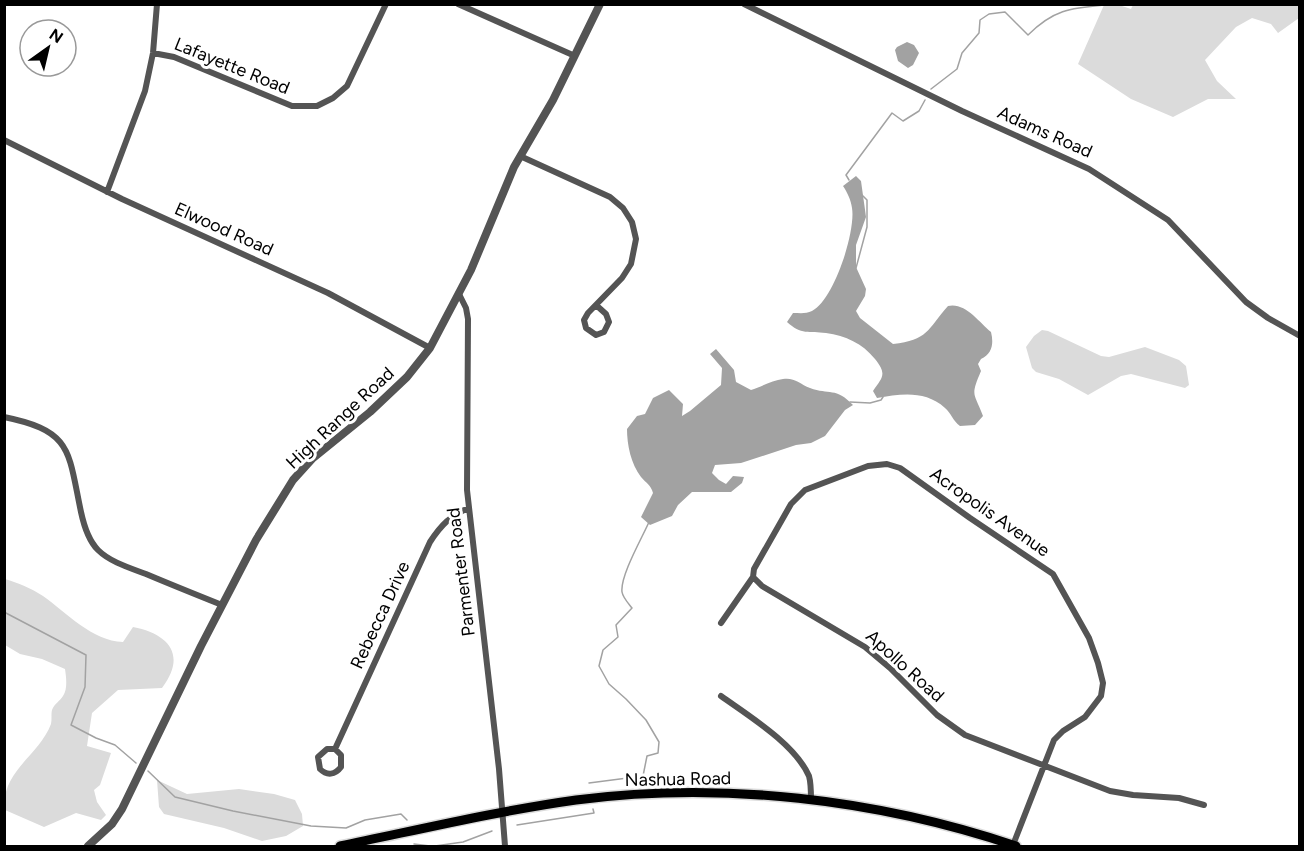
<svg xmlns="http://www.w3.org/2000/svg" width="1304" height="851" viewBox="0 0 1304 851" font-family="Figtree,sans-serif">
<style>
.green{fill:#dbdbdb}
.water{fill:#a2a2a2}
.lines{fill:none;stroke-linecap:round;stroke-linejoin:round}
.stream{stroke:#a2a2a2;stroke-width:1.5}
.primary-casing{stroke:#dbdbdb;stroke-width:12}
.minor{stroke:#545454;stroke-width:6}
.tertiary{stroke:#545454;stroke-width:8}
.primary{stroke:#000;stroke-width:9}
.labels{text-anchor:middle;stroke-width:6;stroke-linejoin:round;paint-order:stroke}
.street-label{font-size:18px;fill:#000;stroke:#fff}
</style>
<rect width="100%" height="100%" fill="#fff"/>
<path class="green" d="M1133 5H1299V18L1278 33 1271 24 1252 18 1236 27 1205 60 1217 81 1236 99H1208L1173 117 1131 99 1078 64 1104 5H1119L1131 9Z
M1042 330 1048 331 1101 356 1109 357 1145 347 1179 360 1186 366 1189 385 1185 388 1131 374 1121 376 1088 395 1059 379 1036 372 1032 368 1026 347 1034 336Z
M5 579C18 583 31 588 43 596 67 613 92 641 123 642L133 627C169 634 187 655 162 688L118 690 92 713 87 746 111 753 100 785 94 790 97 802 106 815 101 820 76 813 44 827 5 810C0 772 39 756 51 724 52 719 51 714 52 710 54 704 60 701 63 696 68 689 66 676 65 669L42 659 20 654 5 645Z
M157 780 187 794 239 789 274 794 295 800 302 814 303 826 286 836 262 841 224 828 164 814 159 807Z"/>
<path class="water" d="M907 42 914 45 919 53 913 65 908 68 898 61 895 50 897 47Z
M856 176 861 181 866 217 856 245V267L866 289 865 296 856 311 860 318 893 344C928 340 927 330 948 306 965 302 979 322 991 332 994 344 992 354 981 359L978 364 981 371C970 397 974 392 983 416L975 425 960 426C953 421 951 413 945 408 925 390 901 394 877 398L873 391C883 377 887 374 875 359 862 343 846 336 826 333 809 331 801 335 787 322L793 313C800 313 806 314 812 311 834 300 856 231 852 208 851 200 847 192 843 186Z
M716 349 734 370 736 382 751 390C761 387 773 380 783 379 794 377 800 384 810 388 829 395 836 387 853 405L845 410 825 436 811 443 796 445 741 463 715 465 712 473 719 480 726 484 733 476 744 477 742 483 731 492H692L678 505 672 516 650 525 641 517 653 493C651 485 646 483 641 477 631 464 627 445 627 429L637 416 645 414 653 398 669 390 683 404 682 416 690 411 721 385 722 368 710 354Z"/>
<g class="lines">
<path class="stream" d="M931 89 957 69 962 53 979 33 980 20 989 14 1005 12 1028 35C1053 10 1070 8 1104 5
M849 180 846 175 892 113 903 121 919 111 925 100
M856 268 867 227V200L862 195
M850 402 870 403 881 400 883 397
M4 612 86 655 85 687 71 725 96 738 115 745 136 763
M148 771 175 797 233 811 311 826 346 828 365 820 401 814 407 820
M589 783 643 776 647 756 658 753 659 742 646 720 626 699 609 684 599 666 603 650 618 637 616 625 632 608C629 604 623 598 622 592 620 576 642 538 649 522
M517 825 594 813 593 809
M414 844 430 846
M435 846 463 842 492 831"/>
<g class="primary-casing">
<path id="primary" d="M340 846C418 830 497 811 576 800 722 781 877 799 1016 846"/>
</g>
<path class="minor" d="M458 4 575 56
M744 4 962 111 1089 169 1168 220 1246 302 1268 318 1300 336
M153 53 174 57 292 106H317L333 98 347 86 386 4
M4 140 122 199 328 293 430 348
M520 156 610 197 623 208 632 222 636 239 631 264 622 278 588 313 584 320 586 328 596 335 604 332 609 322 606 314 596 305
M107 192 145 91 153 53 157 4
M459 294 466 308 468 319 467 490 499 769 505 846
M4 417C73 431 68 451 81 512 84 526 88 540 98 550 110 562 130 568 146 574 172 585 197 595 222 605
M753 577 762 586 865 647 890 668 937 715 965 735 1110 791 1133 795 1179 798 1204 805
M721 623 753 577 754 569 791 504 805 490 868 466 887 464 900 468 970 518 1053 574 1089 638 1098 663 1103 683 1101 696 1085 717 1063 731 1054 740 1013 845
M721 696C749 716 795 744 809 776 811 783 811 793 811 800
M335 749 341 755V767C335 775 327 776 320 769L318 757 327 749H335L430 542C441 525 451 515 469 508"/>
<path class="tertiary" d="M88 846 112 824 122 809 201 646 256 540 293 480 312 459 370 412 407 377 430 348 471 270 514 167 553 100 600 4"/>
<use href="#primary" class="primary"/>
</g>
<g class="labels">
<g class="street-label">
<text transform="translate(232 66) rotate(22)" y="6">Lafayette Road</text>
<text transform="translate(1045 132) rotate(24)" y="6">Adams Road</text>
<text transform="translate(224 229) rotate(24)" y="6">Elwood Road</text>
<text transform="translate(340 418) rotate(-43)" y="6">High Range Road</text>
<text transform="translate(990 512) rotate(35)" y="6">Acropolis Avenue</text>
<text transform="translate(461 572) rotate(-97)" y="6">Parmenter Road</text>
<text transform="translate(380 615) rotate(-65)" y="6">Rebecca Drive</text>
<text transform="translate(905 666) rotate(42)" y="6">Apollo Road</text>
<text transform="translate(678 779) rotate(-1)" y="6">Nashua Road</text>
</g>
</g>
<rect width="1304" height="851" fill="none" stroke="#000000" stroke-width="12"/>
<g transform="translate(48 48) rotate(34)"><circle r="28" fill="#ffffff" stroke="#999999" stroke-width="1.5"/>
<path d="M0-4.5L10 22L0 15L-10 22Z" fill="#000000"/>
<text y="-9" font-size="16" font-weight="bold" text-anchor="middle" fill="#000000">N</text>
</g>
</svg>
